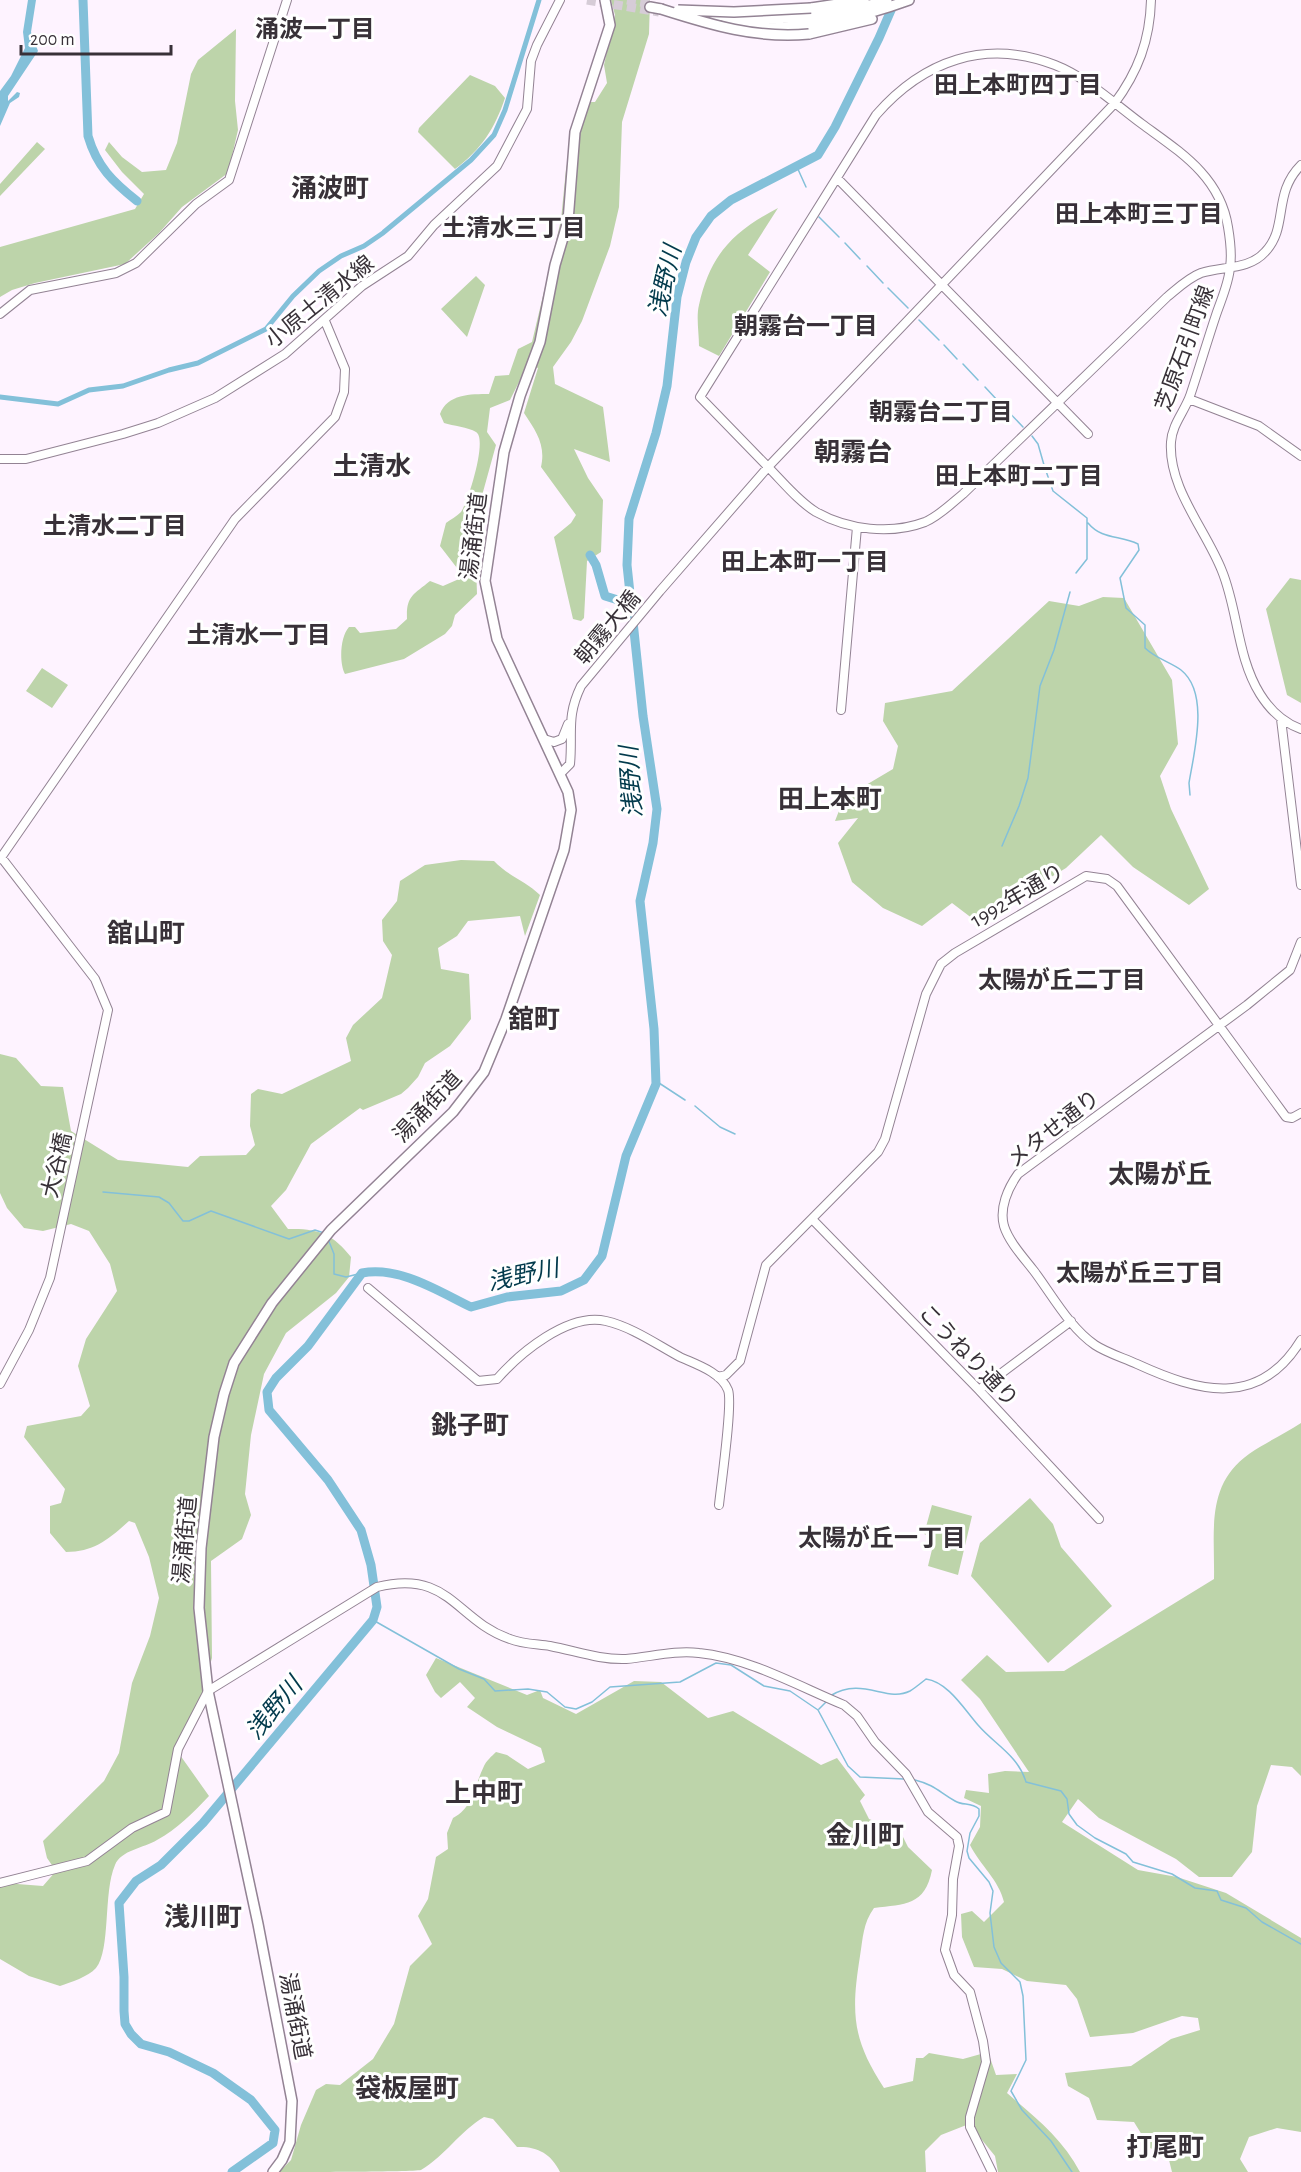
<svg xmlns="http://www.w3.org/2000/svg" width="1301" height="2172" viewBox="0 0 1301 2172" font-family="'Alegreya Sans','Noto Sans JP',sans-serif">
<style>
.green{fill:#bdd4aa}
.water{fill:#83c0d9}
.lines{fill:none;stroke-linecap:round;stroke-linejoin:round}
.stream{stroke:#83c0d9;stroke-width:1.5}
.canal{stroke:#83c0d9;stroke-width:5}
.river{stroke:#83c0d9;stroke-width:9}
.primary-tunnel{stroke:#d6ccd7;stroke-width:9;stroke-dasharray:9 4.5;stroke-linecap:butt}
.secondary-casing{stroke:#938394;stroke-width:10}
.primary-casing{stroke:#938394;stroke-width:12}
.secondary{stroke:#fff;stroke-width:8}
.primary{stroke:#fff;stroke-width:9}
.primary-bridge-casing{stroke:#938394;stroke-width:12;stroke-linecap:butt}
.primary-bridge{stroke:#fff;stroke-width:9}
.labels{text-anchor:middle;stroke-width:6;stroke-linejoin:round;paint-order:stroke}
.street-label{font-size:22px;fill:#383138;stroke:#fff}
.neighbourhood-label{font-size:24px;font-weight:bold;fill:#383138;stroke:#fff}
.water-label{font-size:24px;font-style:italic;fill:#023a4c;stroke:#fff}
.quarter-label{font-size:26px;font-weight:bold;fill:#383138;stroke:#fff}
</style>
<rect width="100%" height="100%" fill="#fef3ff"/>
<path class="green" d="M611 0H650L649 34 622 122 619 207 610 246 582 321 571 342 553 367 555 384 603 407 610 462 574 449 588 478 603 500 601 552 587 561 584 618 581 621 573 619 554 537 571 523 576 515 541 467C546 445 536 431 524 413L538 368 528 364 510 400 490 408 487 432 496 445 478 510 475 533 477 594 455 615 452 626 445 634 404 659 345 674C339 663 340 637 349 627H355L360 633 396 629 407 619C406 596 413 595 430 581L443 586 459 579 457 568 440 546 446 523C450 520 457 516 461 512 468 502 488 439 476 432 468 427 453 426 444 423L440 414C447 394 471 394 489 394L495 376 509 375 518 349 532 342 561 220 566 169 580 102H595L607 83 604 65 615 15Z
M236 29 235 101 238 130 228 173 182 207 159 233 125 264 35 283 12 290 0 297V247L135 209 144 194 122 172 105 150 109 142 122 157 142 172 166 170 177 143 191 74 198 60Z
M470 75 495 86 505 98C495 128 481 150 455 169L418 132 419 128Z
M37 142 45 149 0 196V184Z
M778 208 748 255 770 272 719 356 699 346C699 333 696 317 699 305 710 254 734 231 778 208Z
M476 276 485 285 467 337 441 309Z
M1290 578 1301 580V703L1287 695 1266 609Z
M1103 597 1124 598 1172 680 1178 744 1160 776 1171 809 1209 889 1189 905 1133 867 1101 835 1066 868 977 922 952 903 922 926 883 908 852 882 838 843 858 818 835 821 844 798 893 769 898 746 883 721 885 703 952 691 1049 601 1079 606Z
M42 668 68 685 52 708 26 691Z
M461 860 494 861C508 876 526 881 540 895L525 936 520 916 468 921 457 936 438 948 441 969 469 974 471 1019 450 1046 425 1063 418 1077 408 1088 401 1094 363 1110 360 1108 311 1144 286 1190 271 1206 288 1229C318 1228 333 1234 351 1257L349 1277 336 1293 286 1333 264 1374 251 1435 245 1494 251 1515 242 1539 211 1561 212 1658 201 1696 175 1748 209 1796C193 1813 177 1829 157 1840 144 1848 121 1850 115 1865 103 1892 111 1950 96 1968 88 1977 71 1982 60 1986L29 1976 0 1959V1880L17 1884 43 1886 56 1871 47 1858 43 1841 104 1781 119 1753 132 1683 150 1636 159 1598 149 1557 135 1523 129 1521C109 1539 94 1552 66 1552L50 1533V1506L61 1503 65 1489 24 1437 27 1426 81 1416 90 1406 78 1366 86 1339 117 1291 110 1264 89 1231 71 1224 43 1231 24 1228 7 1208 0 1193V1054L16 1058 41 1086 63 1087 71 1131 118 1160 188 1167 200 1156 246 1155 255 1145 250 1126 251 1094 258 1089 282 1094 351 1061 346 1038 353 1025 382 998 392 955 383 941 382 920 397 901 400 881 425 865Z
M1301 1423V1776L1292 1767 1271 1765 1257 1806 1252 1852 1232 1877H1199L1176 1859 1099 1818 1078 1799 1062 1822 1138 1870 1177 1877 1226 1893 1301 1938V2132L1277 2128 1249 2137 1240 2159 1248 2172H1172L1168 2156 1150 2148 1134 2122 1097 2120 1089 2098 1068 2086 1065 2073 1131 2066 1171 2039 1200 2030 1198 2018 1182 2016 1133 2033 1090 2037 1077 1999 1066 1985 1027 1981 1002 1969 974 1967 962 1937 961 1914 972 1911 984 1922 1004 1902C999 1880 980 1865 970 1845L980 1827 981 1806 964 1798 966 1790 989 1793 988 1774 1005 1771 1029 1772 980 1699 961 1680 987 1655 1006 1672 1064 1671 1214 1579C1215 1532 1205 1485 1249 1454 1265 1443 1284 1434 1301 1423Z
M1030 1498 1053 1524 1061 1547 1112 1606 1048 1663 971 1576 980 1543Z
M932 1505 972 1516 958 1575 928 1566 935 1537 924 1534Z
M436 1658 527 1695 540 1690 543 1698 576 1714 634 1681 661 1682 708 1718 733 1711 821 1765 837 1758 865 1795 860 1801 869 1819 900 1831 908 1847 932 1870C925 1906 905 1904 874 1908 863 1923 863 1938 860 1956 851 2013 852 2039 884 2088L913 2081 916 2058H923L929 2053 963 2059 988 2052 996 2075 1017 2074 1007 2093C1035 2117 1063 2139 1080 2172H998L995 2156 969 2124 941 2135 925 2151 926 2172H560C551 2153 536 2146 517 2147L493 2119 484 2117C460 2131 445 2156 421 2170 411 2172 299 2172 279 2172L291 2160 301 2125 316 2090 326 2084 340 2085 373 2059 394 2024 410 1966 432 1944 418 1916 428 1899 436 1857 448 1849 447 1833 453 1818C474 1807 474 1786 484 1766 486 1761 492 1756 496 1752L507 1755 528 1769 545 1762 541 1748 497 1727 467 1707 475 1698 460 1682 441 1698 435 1692 426 1675Z"/>
<path class="water" d="M28 0H36L31 32 38 51 8 96V101L17 92 20 93 19 97 10 103 0 126V91L11 76 25 48 23 32Z"/>
<g class="lines">
<path class="stream" d="M797 167 806 187
M819 217 839 237
M845 243 860 259
M867 266 883 283
M888 288 908 308
M919 320 939 340
M944 345 957 359
M963 364 978 380
M985 387 998 401
M1003 406 1023 427
M1032 436 1038 444 1044 465
M1046 471 1053 491 1087 518V559L1076 573
M1088 523C1102 540 1120 535 1138 544L1139 550 1120 578 1126 608 1145 625V648C1155 658 1170 662 1181 670 1210 693 1194 752 1189 783L1190 795
M1002 846 1019 806 1028 778 1040 686 1054 650 1070 592
M656 1084 659 1083 685 1100
M695 1106 720 1127 735 1134
M103 1192 159 1197 169 1203 183 1221H189L211 1211 289 1239 315 1230 324 1233
M328 1239 334 1254V1274L346 1277 362 1273
M373 1620 459 1669 484 1679 495 1691 528 1689 547 1692 565 1707 576 1709 592 1702 610 1687 680 1682 716 1663 731 1665 764 1686 790 1691 818 1710 848 1766 860 1777 904 1779
M830 1696C863 1676 886 1703 910 1691 915 1688 921 1683 926 1679 948 1682 964 1709 978 1725 994 1744 1018 1755 1026 1782L1061 1791 1067 1799 1069 1814 1077 1825 1095 1838 1126 1854 1133 1862 1172 1874 1195 1888 1217 1891 1221 1900 1246 1908 1262 1922 1301 1944
M819 1709 826 1702
M915 1780C935 1785 939 1792 955 1801 963 1806 971 1802 979 1809V1816L970 1833 967 1851 969 1858 989 1882 993 1891 990 1913 994 1947 1001 1963 1020 1982 1023 1996 1026 2060 1011 2091 1022 2110 1051 2141 1072 2172"/>
<path class="canal" d="M384 232 471 160 494 135 505 110 539 0
M0 397 58 404 89 390 123 386 169 370 198 363 266 329 293 296 319 271 341 256 364 246 383 233"/>
<path class="river" d="M83 0 88 136C97 167 113 182 137 201
M590 555 596 565 605 596 631 604
M232 2172 273 2143 275 2130 251 2100 234 2088 213 2073 169 2052 141 2044 131 2034 125 2024 124 2011V1977L119 1903 136 1881 161 1865 203 1823 373 1620 377 1607 371 1565 361 1530 328 1480 269 1410 267 1392 276 1378 308 1346 362 1273C400 1266 438 1291 471 1307L507 1297 561 1291 584 1280 602 1256 626 1156 656 1084 654 1029 640 901 653 843 657 809 643 716 627 565 629 519 656 433 667 386 677 297 686 262 696 237 711 216 731 200 818 155 835 127 879 38 895 1"/>
<path class="primary-tunnel" d="M587 0 659 12
M627 0 652 4"/>
<g class="secondary-casing">
<path id="secondary" d="M1151 0C1150 40 1138 72 1114 104L768 467 700 397 876 115C923 61 985 38 1055 65 1086 77 1115 104 1142 124 1180 152 1220 176 1228 227 1230 239 1232 255 1230 267 1229 283 1221 300 1216 315 1207 342 1199 369 1190 396 1184 412 1172 425 1171 442 1168 488 1206 530 1222 571 1238 610 1237 657 1260 694 1270 710 1284 723 1301 729
M837 178 1088 434
M0 314 30 290 116 273 136 263 196 204 229 180 287 0
M1189 399 1259 426 1301 456
M0 459H26L123 434 158 423 215 398 285 354 362 286 408 256 434 225 497 166 527 109 531 61 537 45 560 0
M841 710 857 527
M1281 719 1301 885
M544 739 554 742 562 739 568 724
M561 773 570 764C573 732 566 717 581 686L660 591 768 467C783 482 798 501 816 512 848 530 891 535 925 522 939 516 951 504 963 494L1167 297C1178 288 1188 278 1201 273 1223 266 1249 270 1265 252 1289 227 1272 194 1301 165
M0 859 235 519 335 417 344 392 345 369 325 321
M1301 942 1290 970 1247 1005 1018 1174C1008 1188 999 1208 1004 1226 1009 1242 1024 1258 1034 1271 1052 1295 1070 1328 1095 1345 1107 1353 1124 1358 1137 1364 1198 1392 1259 1409 1301 1340
M812 1219 979 1390 1099 1519
M368 1288 478 1381 497 1379C519 1354 568 1312 606 1321 632 1327 656 1344 680 1357 695 1364 721 1372 728 1390 733 1403 721 1485 719 1505
M718 1377 726 1375 740 1361 766 1265 878 1152 885 1139 926 994 941 964 955 953 1086 876 1107 879 1117 886 1286 1117 1292 1118 1301 1113
M0 1384 29 1330 50 1278 108 1010 95 979 1 857
M979 1390 1071 1321
M0 1883 87 1861 132 1828 166 1812 178 1749 208 1691 377 1587C450 1569 455 1620 510 1639 522 1644 537 1644 550 1646 576 1651 600 1660 626 1659 650 1657 675 1650 699 1653 749 1658 798 1686 844 1705L857 1716 875 1742 906 1774 928 1812 957 1837 959 1846 953 1879 952 1915 945 1950 954 1975 970 1992 983 2041 986 2062 970 2117V2127L992 2172"/>
</g>
<g class="primary-casing">
<path id="primary" d="M650 7 661 9
M811 8 864 0
M712 15C771 23 830 18 887 0
M725 24C787 35 851 21 909 0
M809 34 872 19
M273 2172 282 2160 290 2142 292 2101 258 1924 208 1691 199 1608 201 1548 214 1437 224 1394 234 1363 272 1303 331 1230 453 1112 484 1072 506 1019 564 850 571 810 568 792 497 639 485 581 504 452 520 396 540 342 555 265 568 221 575 132 610 25 605 0"/>
</g>
<use href="#secondary" class="secondary"/>
<use href="#primary" class="primary"/>
<g class="primary-bridge-casing">
<path id="primary-bridge" d="M661 9C711 25 757 39 809 34
M678 10 734 12 811 8"/>
</g>
<use href="#primary-bridge" class="primary-bridge"/>
</g>
<g class="labels">
<g class="street-label">
<text transform="translate(319 301) rotate(-39)" y="8">小原土清水線</text>
<text transform="translate(1184 348) rotate(-70)" y="8">芝原石引町線</text>
<text transform="translate(473 536) rotate(-83)" y="8">湯涌街道</text>
<text transform="translate(607 627) rotate(-50)" y="8">朝霧大橋</text>
<text transform="translate(1017 895) rotate(-30)" y="8">1992年通り</text>
<text transform="translate(427 1106) rotate(-47)" y="8">湯涌街道</text>
<text transform="translate(1053 1128) rotate(-38)" y="8">メタせ通り</text>
<text transform="translate(56 1165) rotate(-77)" y="8">大谷橋</text>
<text transform="translate(969 1355) rotate(46)" y="8">こうねり通り</text>
<text transform="translate(184 1540) rotate(-85)" y="8">湯涌街道</text>
<text transform="translate(296 2016) rotate(79)" y="8">湯涌街道</text>
</g>
<g class="neighbourhood-label">
<text x="315" y="37">涌波一丁目</text>
<text x="1018" y="93">田上本町四丁目</text>
<text x="1139" y="222">田上本町三丁目</text>
<text x="514" y="236">土清水三丁目</text>
<text x="806" y="334">朝霧台一丁目</text>
<text x="941" y="420">朝霧台二丁目</text>
<text x="1019" y="484">田上本町二丁目</text>
<text x="115" y="534">土清水二丁目</text>
<text x="805" y="570">田上本町一丁目</text>
<text x="259" y="643">土清水一丁目</text>
<text x="1062" y="988">太陽が丘二丁目</text>
<text x="1140" y="1281">太陽が丘三丁目</text>
<text x="882" y="1546">太陽が丘一丁目</text>
</g>
<g class="water-label">
<text transform="translate(665 281) rotate(-77)" y="8">浅野川</text>
<text transform="translate(631 782) rotate(-94)" y="8">浅野川</text>
<text transform="translate(523 1275) rotate(-12)" y="8">浅野川</text>
<text transform="translate(274 1708) rotate(-50)" y="8">浅野川</text>
</g>
<g class="quarter-label">
<text x="330" y="197">涌波町</text>
<text x="853" y="461">朝霧台</text>
<text x="372" y="475">土清水</text>
<text x="830" y="808">田上本町</text>
<text x="146" y="942">舘山町</text>
<text x="534" y="1028">舘町</text>
<text x="1160" y="1183">太陽が丘</text>
<text x="470" y="1434">銚子町</text>
<text x="484" y="1802">上中町</text>
<text x="865" y="1844">金川町</text>
<text x="203" y="1926">浅川町</text>
<text x="407" y="2097">袋板屋町</text>
<text x="1165" y="2156">打尾町</text>
</g>
</g>
<path d="M21 45v9h150v-9" fill="none" stroke="#383138" stroke-width="3"/>
<text x="30" y="45" font-size="18" fill="#383138" stroke="#ffffff" stroke-width="4.5" paint-order="stroke">200 m</text>
</svg>
